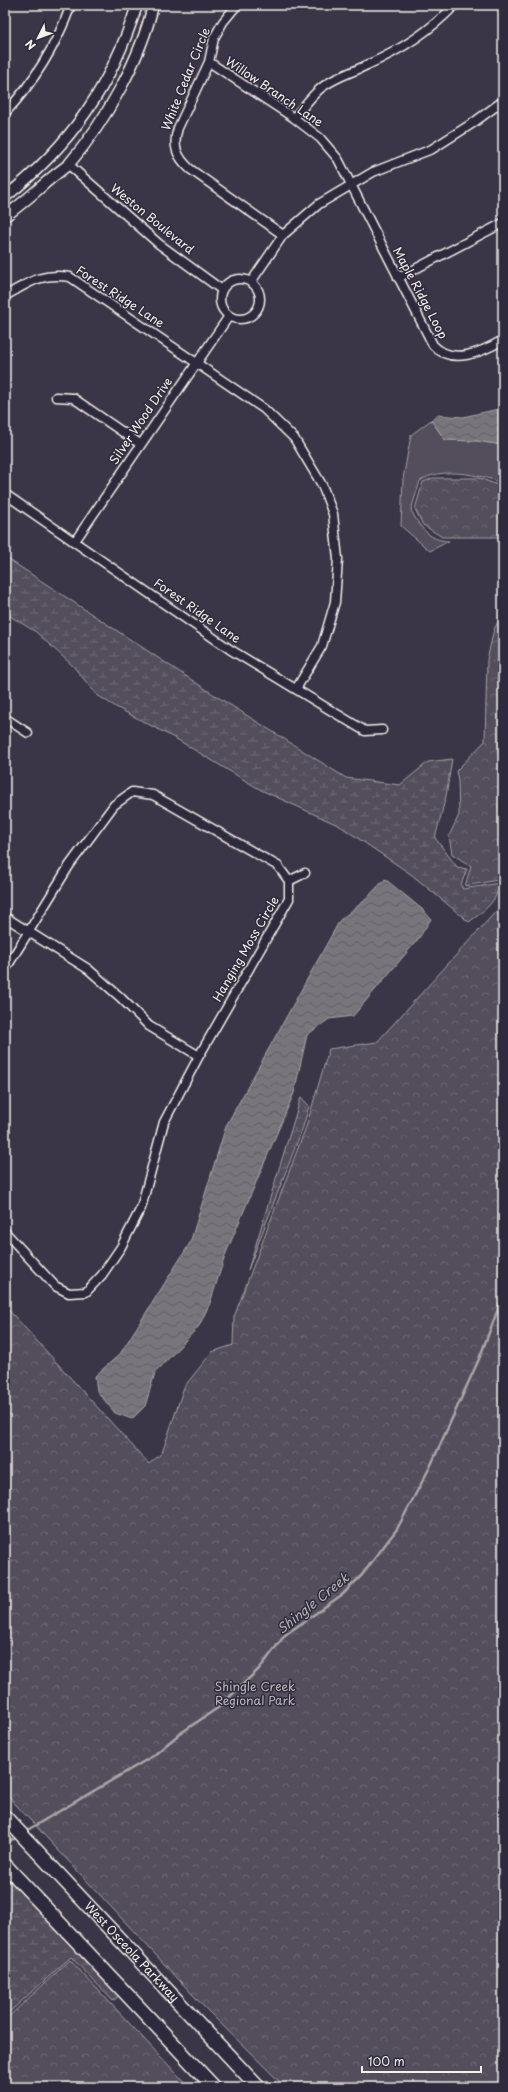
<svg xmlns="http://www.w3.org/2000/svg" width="508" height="2092" viewBox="0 0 508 2092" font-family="'Playpen Sans',sans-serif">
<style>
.green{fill:#534e5c;stroke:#a4a0a2}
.wetland{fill:url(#wetland-marsh);stroke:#a4a0a2}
.park{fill:url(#park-crowns);stroke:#a4a0a2}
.water{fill:url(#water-waves);stroke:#aaa6a7}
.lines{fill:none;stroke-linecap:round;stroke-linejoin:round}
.stream{stroke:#aaa6a7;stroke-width:2.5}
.minor-casing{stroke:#f4f1e8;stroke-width:11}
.tertiary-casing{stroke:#f4f1e8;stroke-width:13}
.primary-casing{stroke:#f4f1e8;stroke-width:16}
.minor{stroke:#2f2a3d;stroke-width:8}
.tertiary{stroke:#2f2a3d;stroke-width:10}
.primary{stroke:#2f2a3d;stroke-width:13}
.labels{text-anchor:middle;stroke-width:3;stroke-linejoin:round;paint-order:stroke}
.street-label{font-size:12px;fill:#f4f1e8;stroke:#2f2a3d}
.park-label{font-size:12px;fill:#bcb8b7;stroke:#2f2a3d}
.water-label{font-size:13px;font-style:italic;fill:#b6b2b2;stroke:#2f2a3d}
</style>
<defs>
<pattern id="wetland-marsh" width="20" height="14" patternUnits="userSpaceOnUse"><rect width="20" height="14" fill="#534e5c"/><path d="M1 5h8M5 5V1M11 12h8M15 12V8" fill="none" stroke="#6c6873"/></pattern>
<pattern id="park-crowns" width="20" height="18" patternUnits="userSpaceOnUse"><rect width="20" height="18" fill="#534e5c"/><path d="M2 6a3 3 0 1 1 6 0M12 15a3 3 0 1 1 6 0" fill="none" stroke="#6c6873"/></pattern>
<pattern id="water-waves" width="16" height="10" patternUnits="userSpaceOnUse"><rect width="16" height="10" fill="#78747b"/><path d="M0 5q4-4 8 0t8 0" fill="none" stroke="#636063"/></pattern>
</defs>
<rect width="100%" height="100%" fill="#3b3647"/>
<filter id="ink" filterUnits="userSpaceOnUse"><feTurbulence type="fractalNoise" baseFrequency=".025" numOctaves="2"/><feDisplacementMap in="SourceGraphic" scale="8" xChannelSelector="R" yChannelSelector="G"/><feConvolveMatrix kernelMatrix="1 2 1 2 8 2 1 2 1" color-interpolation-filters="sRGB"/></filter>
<g filter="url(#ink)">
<path class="green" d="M431 420 445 440 477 441 503 445V483C481 475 440 466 420 481L411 510C419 526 429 541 449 541L430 551 401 526 403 479 411 435Z"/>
<path class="wetland" d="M5 557 213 694 346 778 400 785 428 762 452 759 446 796 435 838 457 867 467 869 461 885 463 889 500 883C497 902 484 911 469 922L412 875 340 826 261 790 178 740 116 707 97 695 73 666 36 632 5 613Z
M301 1097 309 1106 303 1127 248 1270Z
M5 1872 120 1995 113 2001 71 1957 5 2016Z"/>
<path class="park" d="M433 478H479L503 487V537H442L423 525 415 509 423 482Z
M503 613V879L465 886 471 866 452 854 449 836 459 815 458 780 456 771 485 741 487 660 494 629Z
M503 888V2087H285L207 2010 5 1793V1306L149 1464 162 1453 184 1387 212 1352 233 1345 234 1317 306 1127 329 1049 377 1042 499 908Z
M70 1960 189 2087H5V2020Z"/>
<path class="water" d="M503 408V445L477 441 445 440 431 420 438 415 463 417Z
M385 879 422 909 431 919 419 938 353 1016 329 1019 307 1035 294 1093 226 1253 210 1303 199 1326 155 1373 145 1406 132 1419 115 1413 97 1391 95 1376 120 1354 190 1243 226 1126 340 920 364 901Z"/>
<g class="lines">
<path class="stream" d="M24 1832 153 1756 178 1735 219 1707 260 1668 285 1635 343 1594 362 1575 397 1529 430 1467 479 1359 503 1296
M5 1844 17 1837"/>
<g class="minor-casing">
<path id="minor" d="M237 5 223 22 214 38 209 62 178 128C172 146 177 157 190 169L283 235
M209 62 294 118 320 138 338 159 433 345C452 366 482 352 503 340
M5 113C35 81 56 46 71 5
M294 118C302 109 311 96 321 88 335 77 351 73 367 65 399 51 430 31 455 5
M68 164 159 244 222 290
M398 278 503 223
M220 299a20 20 0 1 1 40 0a20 20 0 1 1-40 0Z
M251 282 283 235 319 204 373 172 432 149 473 123 503 101
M5 296C30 282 40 273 70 277L264 409 294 438 322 485 333 514 338 559 335 602 322 646 296 689
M56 397 73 398 140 444
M5 494 231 650 365 731 382 730
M75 541 229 316
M5 718 28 733
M289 881 305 873
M5 917 88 969 120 997 149 1026 199 1056
M5 970 69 866 114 805 132 792 153 795 278 866 289 881V899L199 1056 164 1122 141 1208 121 1247 102 1275 86 1292 69 1293 55 1286 5 1232"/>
</g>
<g class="tertiary-casing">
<path id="tertiary" d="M5 197C71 145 112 85 137 5
M5 216C21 205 35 192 50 179 56 174 63 169 69 164 105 122 141 59 153 5"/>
</g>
<g class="primary-casing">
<g id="primary">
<path id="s1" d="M5 1817 258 2087"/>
<path d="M5 1865 214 2087"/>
</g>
</g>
<use href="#minor" class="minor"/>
<use href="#tertiary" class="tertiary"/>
<use href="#primary" class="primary"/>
</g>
</g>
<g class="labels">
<g class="street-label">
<text transform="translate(186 79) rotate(-68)" y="4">White Cedar Circle</text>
<text transform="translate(274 92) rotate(34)" y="4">Willow Branch Lane</text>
<text transform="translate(152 219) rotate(39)" y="4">Weston Boulevard</text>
<text transform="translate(420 293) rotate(62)" y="4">Maple Ridge Loop</text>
<text transform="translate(120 297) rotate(33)" y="4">Forest Ridge Lane</text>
<text transform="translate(141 421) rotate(-56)" y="4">Silver Wood Drive</text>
<text transform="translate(197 611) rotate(35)" y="4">Forest Ridge Lane</text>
<text transform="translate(246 949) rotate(-60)" y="4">Hanging Moss Circle</text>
<text dy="4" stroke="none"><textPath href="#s1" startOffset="185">West Osceola Parkway</textPath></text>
</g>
<g class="park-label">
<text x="255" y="1691">Shingle Creek<tspan x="255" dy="14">Regional Park</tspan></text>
</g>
<g class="water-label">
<text transform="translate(313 1603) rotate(-39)" y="5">Shingle Creek</text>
</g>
</g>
<rect width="508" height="2092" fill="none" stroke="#2f2a3d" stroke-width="20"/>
<rect x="10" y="10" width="488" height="2072" fill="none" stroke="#f4f1e8" stroke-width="1.5" filter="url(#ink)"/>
<g transform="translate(38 38) rotate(228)" stroke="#2f2a3d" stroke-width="3" paint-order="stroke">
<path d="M0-3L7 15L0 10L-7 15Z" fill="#f4f1e8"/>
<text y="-6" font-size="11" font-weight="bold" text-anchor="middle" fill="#f4f1e8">N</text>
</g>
<path d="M362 2066v6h119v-6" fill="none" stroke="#f4f1e8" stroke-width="2"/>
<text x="368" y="2066" font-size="12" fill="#f4f1e8" stroke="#2f2a3d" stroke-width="3" paint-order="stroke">100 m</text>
</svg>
